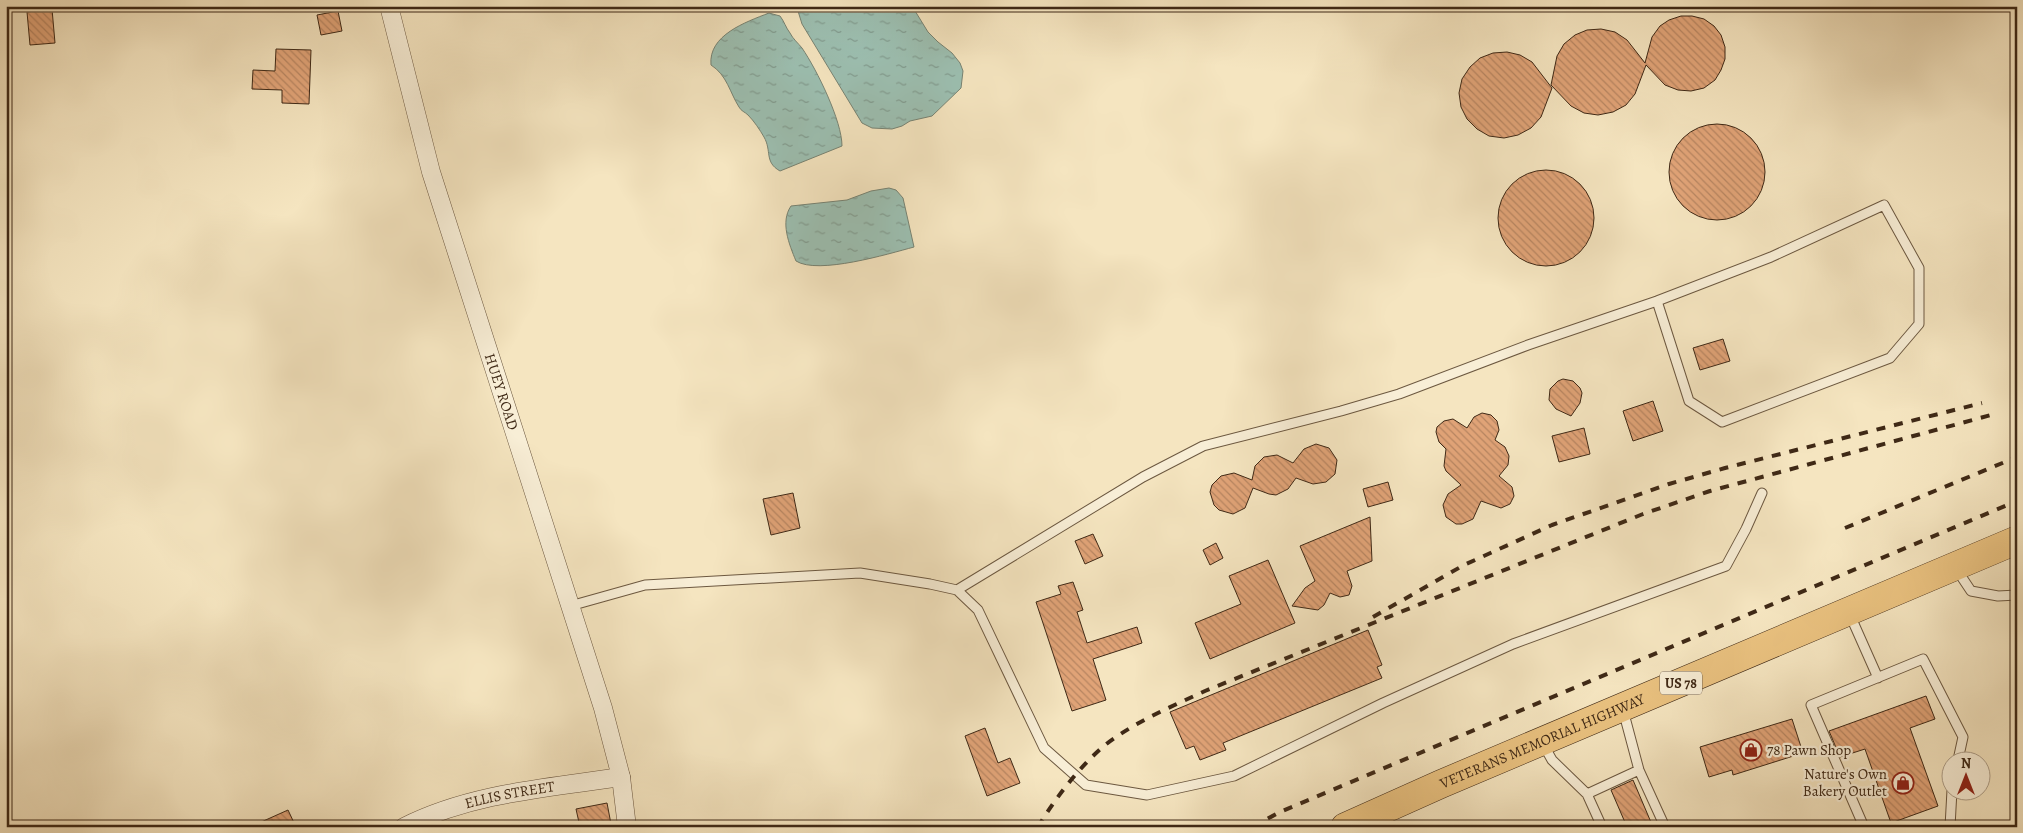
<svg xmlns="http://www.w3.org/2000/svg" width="2023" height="833" viewBox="0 0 2023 833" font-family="Alegreya,serif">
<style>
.water{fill:url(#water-ripples);stroke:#778373}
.building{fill:url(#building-back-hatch);stroke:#3f2916}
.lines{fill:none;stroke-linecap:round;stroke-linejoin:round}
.lane-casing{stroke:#6c5840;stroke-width:11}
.street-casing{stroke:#6c5840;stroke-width:19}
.primary-casing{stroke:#3f2916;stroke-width:29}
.lane{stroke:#f8eed6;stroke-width:9}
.street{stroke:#f8eed6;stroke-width:18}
.primary{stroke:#eac280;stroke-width:28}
.rail{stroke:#3f2916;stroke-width:4;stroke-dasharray:9 9;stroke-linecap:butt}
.labels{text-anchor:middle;stroke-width:4.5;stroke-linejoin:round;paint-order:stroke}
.shield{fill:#f8eed6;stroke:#766450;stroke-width:1}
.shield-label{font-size:14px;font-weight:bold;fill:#3f2916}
.street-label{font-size:15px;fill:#3f2916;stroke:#f8eed6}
.poi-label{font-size:15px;fill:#3f2916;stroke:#f8eed6;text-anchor:start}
</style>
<defs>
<pattern id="water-ripples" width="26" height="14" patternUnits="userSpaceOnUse" patternTransform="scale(1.25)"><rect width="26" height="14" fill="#9cbfb1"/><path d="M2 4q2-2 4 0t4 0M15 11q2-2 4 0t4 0" fill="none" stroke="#819b8f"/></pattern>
<pattern id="building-back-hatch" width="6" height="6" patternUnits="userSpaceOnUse" patternTransform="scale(1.25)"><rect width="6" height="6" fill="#e0a377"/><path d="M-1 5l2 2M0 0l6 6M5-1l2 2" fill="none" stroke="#b78561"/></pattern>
</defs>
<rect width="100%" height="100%" fill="#f5e5c0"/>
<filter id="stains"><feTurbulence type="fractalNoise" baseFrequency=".004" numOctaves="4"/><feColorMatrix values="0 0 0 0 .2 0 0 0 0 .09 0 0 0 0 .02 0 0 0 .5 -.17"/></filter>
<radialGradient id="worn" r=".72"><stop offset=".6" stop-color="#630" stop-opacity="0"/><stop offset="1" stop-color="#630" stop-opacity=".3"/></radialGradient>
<path class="water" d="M799 6H912L928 32 938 42 952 53 960 63 963 71 961 88 932 116 910 121 902 126 892 129 872 128 862 123 802 24 798 11Z
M769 13 780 16C784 21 786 28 790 33 793 39 798 43 802 48 817 70 842 121 842 146L780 171C764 162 772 151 764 137 760 130 754 121 748 115 745 112 741 111 739 107 730 93 727 75 711 65 708 35 746 22 769 13Z
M889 188 896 190 903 198 914 247C888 254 818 275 796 261 789 244 780 222 791 206L847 200 871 191Z"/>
<path class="building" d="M52 9 55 43 30 45 27 12Z
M338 11 342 31 321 35 317 15Z
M1681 16H1692L1704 19 1714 26 1721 35 1725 47V59L1721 70 1715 80 1704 88 1691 91 1678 90 1665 85 1646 65 1635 94 1626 105 1613 112 1598 115 1584 113 1571 106 1551 85 1557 56 1564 44 1575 35 1587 30 1601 29 1615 32 1627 40 1645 63 1652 37 1660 26 1669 20Z
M276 49 311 50 309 104 282 103V90L252 89 253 70 275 71Z
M1507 52 1520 55 1532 62 1552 88 1541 117 1531 128 1518 135 1504 138 1489 136 1477 129 1467 119 1461 107 1459 93 1462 79 1470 67 1480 58 1493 53Z
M1669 172a48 48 0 1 1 96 0a48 48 0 1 1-96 0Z
M1498 218a48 48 0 1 1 96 0a48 48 0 1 1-96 0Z
M1723 339 1730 361 1700 370 1693 348Z
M1563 379 1573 381 1580 388 1582 393 1580 403 1571 416 1556 409 1549 400 1550 389 1558 381Z
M1653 401 1663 431 1633 441 1623 411Z
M1482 413 1491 415 1497 421 1499 430 1495 440 1505 447 1509 456 1508 465 1499 476 1512 487 1514 496 1510 504 1501 508 1481 501 1473 519 1462 524H1456L1446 517 1443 505 1448 494 1461 485 1446 471 1444 466 1446 449 1439 442 1436 432 1437 427 1444 421 1453 419 1467 428 1474 417Z
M1584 428 1590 454 1559 462 1552 436Z
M1316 444 1329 448 1337 460 1335 474 1326 482 1313 484 1296 478 1288 489 1276 495 1269 494 1253 488 1245 508 1233 514 1219 510 1214 505 1210 492 1212 485 1221 476 1234 473 1252 480 1255 466 1264 457 1277 455 1293 463 1304 449Z
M1388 482 1393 500 1368 507 1363 489Z
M793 493 800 528 771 535 763 499Z
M1370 517 1372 561 1347 571 1352 586 1349 595 1340 597 1330 593 1324 605 1318 610 1292 606 1305 588 1315 581 1300 546Z
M1093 534 1103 556 1085 564 1075 541Z
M1216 543 1223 558 1210 565 1203 550Z
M1268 560 1295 623 1210 659 1195 623 1241 604 1229 576Z
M1073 582 1083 610 1077 612 1087 643 1137 627 1142 643 1093 659 1106 700 1072 711 1036 602 1061 594 1058 586Z
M1368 630 1382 665 1377 667 1382 678 1223 743 1226 750 1200 760 1194 746 1186 749 1170 712Z
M1926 696 1935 719 1910 728 1938 806 1891 823 1865 749 1840 757 1829 731Z
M1792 719 1803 753 1733 775 1732 770 1709 777 1700 747Z
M985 728 998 763 1010 758 1020 783 987 796 965 736Z
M1633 780 1653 827H1627L1611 790Z
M607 803 611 824 598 827H580L576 809Z
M288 810 296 827H250Z"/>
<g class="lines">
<g class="lane-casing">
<path id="lane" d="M1957 570 1971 591 1998 596 2017 595
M957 590 1143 477 1203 446 1341 411 1399 394 1528 345 1657 301 1771 257 1884 205 1919 268V324L1890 358 1722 422 1689 401 1657 301
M570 606 645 585 860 573 930 584 957 590 978 610 1044 748 1086 785 1147 795 1234 776 1383 703 1513 644 1726 566 1746 529 1762 493
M1850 615 1878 678
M1623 710 1639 770 1665 827
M1543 744 1552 760 1587 794 1602 827
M1587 794 1639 770
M1864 827 1811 705 1923 659 1963 737 1958 760
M1950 827 1952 790"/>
</g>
<g class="street-casing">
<g id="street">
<path id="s1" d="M389 6 431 172 603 708 621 777 627 827"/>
<path id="s2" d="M404 827C471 793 548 788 621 777"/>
</g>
</g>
<g class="primary-casing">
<g id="primary">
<path id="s3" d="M1345 827 1441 784 2017 540"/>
</g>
</g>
<use href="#lane" class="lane"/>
<use href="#street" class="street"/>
<use href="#primary" class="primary"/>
<path class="rail" d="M1845 528 2017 457
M1373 617 1464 565 1552 525 1669 484 1725 468 1982 403
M1038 827C1055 798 1088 755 1116 737 1144 718 1175 705 1205 691L1643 514 1710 491 1991 415
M1252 827 1280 812 2017 501"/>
</g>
<defs>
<g id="shop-ring" transform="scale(1.125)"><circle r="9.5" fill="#f8eed6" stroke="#8f2418" stroke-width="1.5"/><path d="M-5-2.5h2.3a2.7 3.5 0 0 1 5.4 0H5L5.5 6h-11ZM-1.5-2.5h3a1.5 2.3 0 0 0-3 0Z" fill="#8f2418"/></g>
</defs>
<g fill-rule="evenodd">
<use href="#shop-ring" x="1751" y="750"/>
<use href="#shop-ring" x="1903" y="783"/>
</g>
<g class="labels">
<rect class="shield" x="1660" y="671.5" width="42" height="23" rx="4"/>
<g class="shield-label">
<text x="1681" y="688">US 78</text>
</g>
<g class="street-label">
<text dy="5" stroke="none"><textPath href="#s1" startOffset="402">HUEY ROAD</textPath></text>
<text dy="5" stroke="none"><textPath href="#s3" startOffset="215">VETERANS MEMORIAL HIGHWAY</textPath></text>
<text dy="5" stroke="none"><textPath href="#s2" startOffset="111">ELLIS STREET</textPath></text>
</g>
<g class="poi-label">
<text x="1767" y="755">78 Pawn Shop</text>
<text x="1887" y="779" text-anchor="end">Nature's Own<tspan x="1887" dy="17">Bakery Outlet</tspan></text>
</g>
</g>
<rect width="2023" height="833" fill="none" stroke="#f5e5c0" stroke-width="25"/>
<rect x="8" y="8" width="2008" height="818" fill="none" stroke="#3f2916" stroke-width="2.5"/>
<rect x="12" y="12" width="1998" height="808" fill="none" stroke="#3f2916"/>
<g transform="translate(1966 776)"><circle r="24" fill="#f8eed6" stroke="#ae9f89"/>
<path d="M0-4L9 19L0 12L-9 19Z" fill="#8f2418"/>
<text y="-8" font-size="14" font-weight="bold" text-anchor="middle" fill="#3f2916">N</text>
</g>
<rect width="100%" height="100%" filter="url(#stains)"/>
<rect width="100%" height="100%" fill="url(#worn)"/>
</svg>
